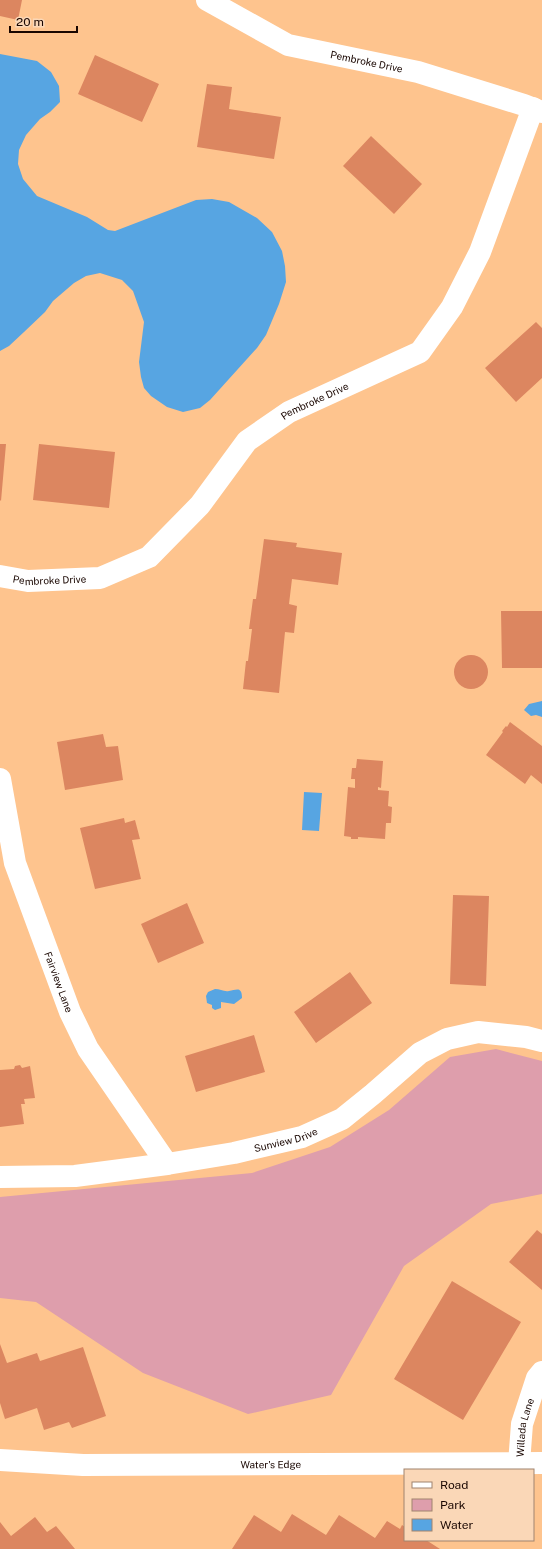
<svg xmlns="http://www.w3.org/2000/svg" width="542" height="1549" viewBox="0 0 542 1549" font-family="'Public Sans',sans-serif">
<style>
.green{fill:#de9eac}
.water{fill:#57a5e2}
.building{fill:#dc8660}
.lines{fill:none;stroke-linecap:round;stroke-linejoin:round}
.minor{stroke:#fff;stroke-width:22}
.labels{text-anchor:middle;stroke-width:3;stroke-linejoin:round;paint-order:stroke}
.street-label{font-size:10px;fill:#190600;stroke:#fad7b7}
</style>
<rect width="100%" height="100%" fill="#fec48e"/>
<path class="green" d="M496 1049 542 1061V1194L491 1204 404 1266 331 1395 248 1414 143 1373 36 1302 0 1298V1197L252 1173 330 1147 389 1110 450 1057Z"/>
<path class="water" d="M0 54 37 61 51 72 59 86 60 102 50 112 40 119 26 135 19 150 18 164 23 179 37 196 87 217 108 230 115 231 196 200 212 199 229 202 257 218 272 232 282 251 285 266 286 282 279 304 266 335 257 348 210 400 200 408 183 412 167 407 151 396 144 388 141 377 139 362 144 322 133 291 122 280 100 273 86 276 74 283 53 301 45 312 24 332 9 346 0 351Z
M542 701V717L536 715 531 716 524 710 529 704Z
M304 792 322 793 319 831 302 830Z
M215 989C220 989 224 992 229 991 236 990 242 986 242 998L234 1004 221 1002V1008L215 1010 212 1008V1005L207 1003 206 996 208 992Z"/>
<path class="building" d="M0 0H22L18 20 0 16Z
M95 55 159 84 142 122 78 94Z
M207 84 232 87 229 109 281 117 274 159 197 147Z
M371 136 422 184 394 214 343 166Z
M536 322 542 328V378L516 402 485 368Z
M0 444H6L1 501 0 500Z
M39 444 115 452 109 508 33 500Z
M264 539 297 543 296 547 342 553 338 585 292 579 289 604 297 606 294 633 285 632 279 693 243 689 246 661H248L252 629H249L253 599H256Z
M501 611H542V668H502Z
M454 672a17 17 0 1 1 34 0a17 17 0 1 1-34 0Z
M510 722 542 746V784L531 775 525 784 486 755 503 732 502 731 506 726 507 727Z
M103 734 106 747 118 746 123 780 65 790 57 742Z
M357 759 383 761 381 788 378 787V790L389 791 388 806 392 807 391 823H386L385 839 358 837V839H351V837L344 836 348 787 355 788V779H351L352 768H356Z
M124 818 125 823 135 820 140 839 132 840 141 879 95 889 80 828Z
M453 895 489 896 486 986 450 984Z
M187 903 204 943 158 963 141 924Z
M350 972 372 1003 316 1043 294 1012Z
M254 1035 265 1072 196 1092 185 1056Z
M20 1065 22 1068 30 1066 35 1098 24 1099 25 1104H21L24 1124 0 1127V1070L14 1069 15 1066Z
M537 1230 542 1234V1290L509 1262Z
M452 1281 521 1322 463 1420 394 1379Z
M0 1344 7 1363 37 1353 40 1361 83 1347 106 1416 72 1428 69 1422 44 1430 37 1408 5 1419 0 1403Z
M292 1514 326 1535 339 1515 375 1538 387 1521 400 1529 402 1525 405 1527V1540H426L440 1549H232L254 1515 281 1532Z
M35 1517 47 1532 56 1526 75 1549H0V1522L11 1536Z"/>
<g class="lines">
<g class="minor">
<path id="s1" d="M207 0 288 45 418 72 524 105 542 112"/>
<path id="s2" d="M0 576 28 581 100 578 149 557 200 505 247 441 289 412 420 352 452 307 480 252 533 108"/>
<path id="s3" d="M0 779 15 863 70 1012 88 1049 167 1164"/>
<path id="s4" d="M0 1177 75 1176 167 1164 234 1153 302 1137 342 1119 373 1094 420 1053 447 1039 478 1032 526 1037 542 1041"/>
<path id="s5" d="M0 1460 83 1465 542 1463"/>
<path id="s6" d="M519 1463 522 1424 537 1378 542 1372"/>
</g>
</g>
<g class="labels">
<g class="street-label">
<text dy="4" stroke="none"><textPath href="#s1" startOffset="173">Pembroke Drive</textPath></text>
<text dy="4" stroke="none"><textPath href="#s2" startOffset="385">Pembroke Drive</textPath></text>
<text dy="4" stroke="none"><textPath href="#s2" startOffset="50">Pembroke Drive</textPath></text>
<text dy="4" stroke="none"><textPath href="#s3" startOffset="212">Fairview Lane</textPath></text>
<text dy="4" stroke="none"><textPath href="#s4" startOffset="289">Sunview Drive</textPath></text>
<text dy="4" stroke="none"><textPath href="#s6" startOffset="36">Willada Lane</textPath></text>
<text dy="4" stroke="none"><textPath href="#s5" startOffset="271">Water's Edge</textPath></text>
</g>
</g>
<rect x="404" y="1469" width="130" height="72" fill="#fad7b7" stroke="#a0836e"/>
<rect x="412" y="1482" width="20" height="6" fill="#ffffff" stroke="#a0836e"/>
<text x="440" y="1489" font-size="12" fill="#190600">Road</text>
<rect x="412" y="1499" width="20" height="12" fill="#de9eac" stroke="#a0836e"/>
<text x="440" y="1509" font-size="12" fill="#190600">Park</text>
<rect x="412" y="1519" width="20" height="12" fill="#57a5e2" stroke="#a0836e"/>
<text x="440" y="1529" font-size="12" fill="#190600">Water</text>
<path d="M10 26v6h67v-6" fill="none" stroke="#190600" stroke-width="2"/>
<text x="16" y="26" font-size="12" fill="#190600" stroke="#fad7b7" stroke-width="3" paint-order="stroke">20 m</text>
</svg>
